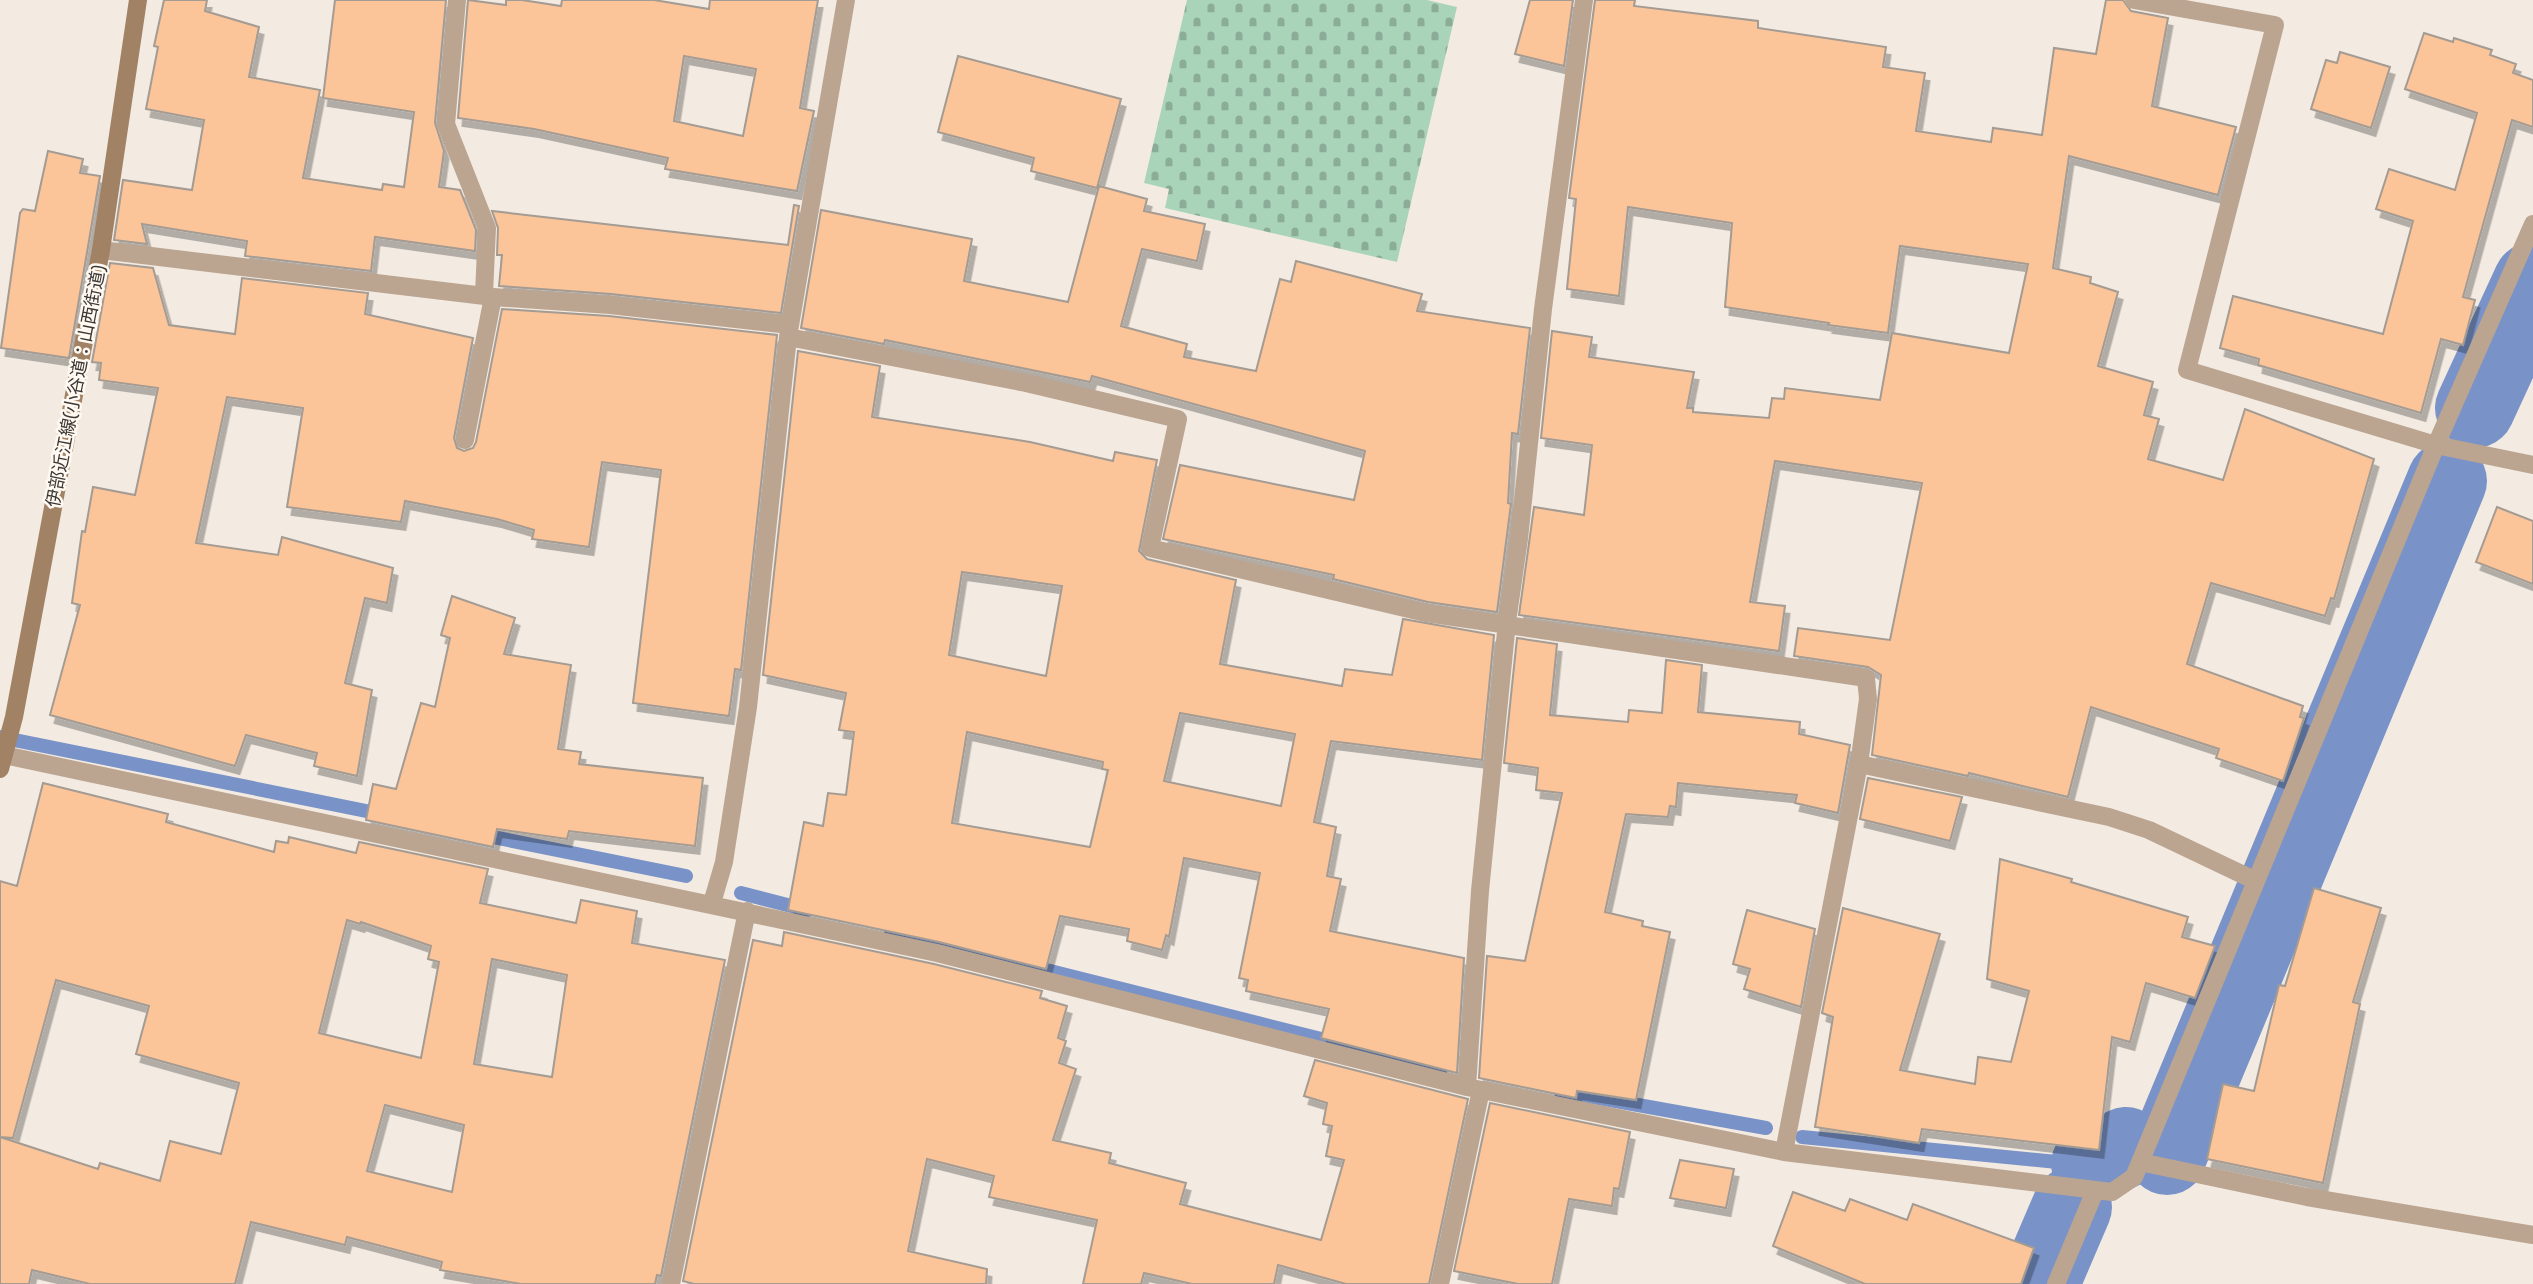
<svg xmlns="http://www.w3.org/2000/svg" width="2533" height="1284" viewBox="0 0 2533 1284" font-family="Rubik,'Noto Sans JP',sans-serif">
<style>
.cemetery{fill:url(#cemetery-stones)}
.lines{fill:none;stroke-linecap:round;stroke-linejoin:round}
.stream{stroke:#7993c8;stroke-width:14}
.river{stroke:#7993c8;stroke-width:80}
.building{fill:#fbc499;stroke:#a49b93;stroke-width:2;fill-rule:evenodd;filter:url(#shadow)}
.service{stroke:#bba591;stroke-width:18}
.minor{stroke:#bba591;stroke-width:18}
.secondary{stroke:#a28264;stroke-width:18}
.labels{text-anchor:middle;stroke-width:5;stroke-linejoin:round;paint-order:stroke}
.street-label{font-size:18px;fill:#3b3734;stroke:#fff9f1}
</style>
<defs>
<pattern id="cemetery-stones" width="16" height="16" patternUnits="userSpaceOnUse" patternTransform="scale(1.75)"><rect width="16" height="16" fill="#a9d4ba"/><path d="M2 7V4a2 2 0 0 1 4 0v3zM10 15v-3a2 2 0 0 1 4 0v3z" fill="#8bad98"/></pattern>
<filter id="shadow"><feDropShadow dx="4.5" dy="8" stdDeviation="0" flood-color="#0004"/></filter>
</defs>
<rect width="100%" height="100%" fill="#f3ebe2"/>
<path class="cemetery" d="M1187 0H1427L1457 7 1397 262 1165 208 1169 189 1144 183Z"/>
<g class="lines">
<path class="stream" d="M0 737 386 815
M478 834 686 876
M741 893 807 910
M891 931 1441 1069
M1560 1091 1766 1128
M1802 1137 2077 1164 2097 1159"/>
<path class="river" d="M2475 408 2533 282
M2167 1155 2447 481
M2091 1164 2126 1147
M2039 1284 2072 1207"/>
</g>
<path class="building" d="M164 0H207L205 11 259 27 249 77 320 90 303 178 382 190 383 184 404 187 414 112 323 98 335 0H446L435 123 444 151 439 187 460 190 476 230 475 251 375 237 371 271 245 256 247 241 142 224 147 244 114 240 123 180 192 190 204 120 146 109 158 47 154 46Z
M468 0 506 5V0H522L561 6 562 0H654L709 9 710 0H818L800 108 814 111 797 191 665 169 668 158 534 129 458 118ZM684 56 756 69 743 136 674 121Z
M1530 0H1573L1564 66 1515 54Z
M1595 0H1635L1634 6 1758 21V28L1886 47 1883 67 1925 73 1916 131 1991 142 1993 128 2042 135 2054 48 2096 54 2106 0H2123L2131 11 2168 18 2152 106 2236 127 2218 195 2069 156 2053 268 2091 277 2090 283 2118 292 2098 366 2153 382 2144 415 2159 419 2148 459 2223 480 2245 409 2374 459 2334 599 2331 598 2325 616 2211 583 2187 664 2303 706 2300 717 2304 718 2283 781 2216 758 2219 749 2091 707 2068 797 1969 773 1968 776 1872 755 1881 675 1868 667 1794 656 1798 628 1890 640 1922 483 1775 461 1750 602 1785 606 1779 651 1519 615 1534 507 1584 515 1592 445 1541 438 1552 331 1592 337 1589 357 1694 372 1687 408H1693V412L1769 418 1772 398 1784 399 1785 388 1880 400 1892 333 2009 353 2028 264 1900 246 1888 333 1828 325 1829 323 1725 307 1732 223 1628 207 1619 296 1567 289 1576 199 1569 198Z
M2424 33 2453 42 2454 38 2492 50 2490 55 2516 64 2513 73 2533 80V127L2512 120 2463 297 2475 300 2463 345 2441 339 2421 413 2258 365 2259 359 2220 348 2233 296 2383 334 2413 221 2376 209 2389 169 2455 190 2477 113 2405 89Z
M2340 52 2390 67 2371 128 2311 109 2326 60 2337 63Z
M958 56 1121 99 1097 188 1031 171 1034 158 938 132Z
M48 151 83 159 80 173 100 176 69 358 1 348 20 213 23 209 35 211Z
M1099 186 1147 199 1144 211 1205 224 1197 261 1142 249 1121 326 1187 344 1184 357 1256 371 1280 279 1291 282 1296 261 1422 294 1417 311 1530 328 1518 434 1512 433 1508 503 1511 504 1497 612 1428 602 1333 579 1334 575 1163 539 1180 465 1354 500 1365 451 1092 376 1090 382 885 340 884 344 801 328 821 210 972 239 964 281 1068 302Z
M794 205 799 206 781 313 611 294 499 286 502 255H497L498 228 492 211 788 245Z
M110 263 153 268 169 325 235 334 242 278 368 293 365 314 473 338 454 438 457 448 464 451 473 448 476 442 502 309 609 316 777 335 741 670 735 669 729 716 633 703 661 470 602 462 589 547 532 539 534 530 497 519 405 501 401 522 287 507 303 408 227 397 196 543 278 555 282 537 393 568 387 603 365 598 345 683 372 690 357 776 314 766 317 753 246 735 235 766 50 715 80 605 72 603 82 531 85 532 93 487 135 495 158 388 99 380 101 363 92 362Z
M798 351 880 366 872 417 1030 442 1113 461 1115 452 1157 460 1139 551 1147 559 1236 580 1220 664 1342 686 1345 669 1392 675 1403 619 1494 635 1482 760 1331 741 1314 822 1336 827 1327 876 1341 879 1330 931 1464 958 1457 1073 1321 1038 1329 1009 1246 991 1248 980 1239 978 1260 873 1184 858 1169 937 1166 935 1162 950 1127 941 1129 929 1060 916 1046 969 939 942 788 910 804 822 823 826 828 793 846 795 854 732 839 730 846 693 763 675ZM962 572 1062 586 1046 676 949 655ZM1180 713 1295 734 1281 806 1164 781ZM967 732 1103 762 1102 769 1108 770 1090 847 952 823Z
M2497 507 2533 521V584L2476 562Z
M452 596 515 618 504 654 571 665 558 749 581 752 579 764 703 778 695 846 569 831 567 839 497 829 493 847 366 820 373 784 396 789 421 703 435 707 450 638 441 635Z
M1517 638 1557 644 1550 715 1628 722 1629 710 1662 713 1666 660 1702 665 1698 712 1800 722 1799 734 1850 745 1838 813 1795 803 1797 795 1678 783 1676 807 1670 806 1668 817 1626 814 1605 912 1643 921 1642 926 1670 932 1636 1100 1577 1091 1576 1098 1479 1078 1487 956 1525 961 1562 793 1536 790 1538 768 1504 763Z
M1868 778 1962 797 1950 841 1860 819Z
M43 783 168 814 166 822 274 852 276 841 288 843 289 837 356 853 359 842 488 869 480 903 576 923 581 900 637 911 632 943 725 960 661 1276 657 1275 655 1284H521L440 1270 442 1262 347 1237 345 1245 251 1222 235 1284H90L32 1270 29 1284H0V1137L98 1169 100 1163 160 1181 170 1141 221 1154 239 1083 136 1054 149 1006 56 980 13 1138 0 1137V881L17 886ZM347 920 360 924 361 922 431 946 428 959 439 962 421 1058 319 1033ZM492 959 567 975 552 1077 474 1064ZM385 1105 464 1125 452 1192 367 1171Z
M2000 859 2072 879 2071 882 2188 917 2182 937 2215 946 2195 998 2146 983 2130 1042 2112 1037 2099 1150 1922 1129 1919 1143 1815 1127 1833 1017 1822 1013 1843 908 1940 934 1900 1070 1975 1084 1978 1057 2011 1062 2029 991 1987 979Z
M2314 888 2381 908 2353 1002 2360 1004 2323 1183 2207 1159 2223 1084 2254 1091 2279 985 2285 986Z
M1747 910 1815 929 1801 1007 1744 989 1750 969 1733 964Z
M784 932 934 964 1042 991 1040 998 1067 1006 1058 1038 1066 1041 1059 1063 1076 1069 1053 1140 1111 1153 1109 1163 1186 1183 1180 1204 1321 1240 1344 1160 1326 1156 1332 1126 1323 1124 1327 1103 1304 1096 1315 1060 1468 1099 1429 1284H1346L1278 1265 1274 1284H1192L1144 1273 1141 1284H1083L1097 1220 989 1197 994 1176 927 1159 908 1251 987 1269 986 1284H694L683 1281 753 940 782 946Z
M1490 1103 1630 1132 1619 1189 1614 1188 1612 1206 1569 1199 1552 1284H1518L1454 1271Z
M1680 1160 1734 1169 1726 1208 1670 1198Z
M1793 1192 1845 1211 1850 1199 1907 1220 1913 1204 2034 1248 2021 1284H1865L1773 1246Z"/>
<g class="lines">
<path class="service" d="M457 0 446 124 487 228 484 294
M465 440 493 297"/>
<path class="minor" d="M2134 0 2275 25 2187 370 2436 445 2533 465
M101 250 493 297 610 305 790 325
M788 337 1026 383 1178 419 1150 548 1426 613 1866 678 1868 699 1859 764 2109 817 2149 830 2254 880
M4 755 937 953 1467 1087 1784 1152 2112 1192 2134 1177 2436 445 2533 224
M712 903 724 862 748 707 788 337 846 0
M1467 1087 1480 891 1507 622 1519 539 1543 309 1584 0
M1784 1152 1859 764
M2140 1162 2307 1197 2533 1235
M671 1284 747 911
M1440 1284 1481 1090
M2056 1284 2095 1191"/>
<path class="secondary" d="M0 769 14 717 101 250 138 0"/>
</g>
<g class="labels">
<g class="street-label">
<text transform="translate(76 386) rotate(-79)" y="6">伊部近江線(小谷道：山西街道)</text>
</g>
</g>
</svg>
